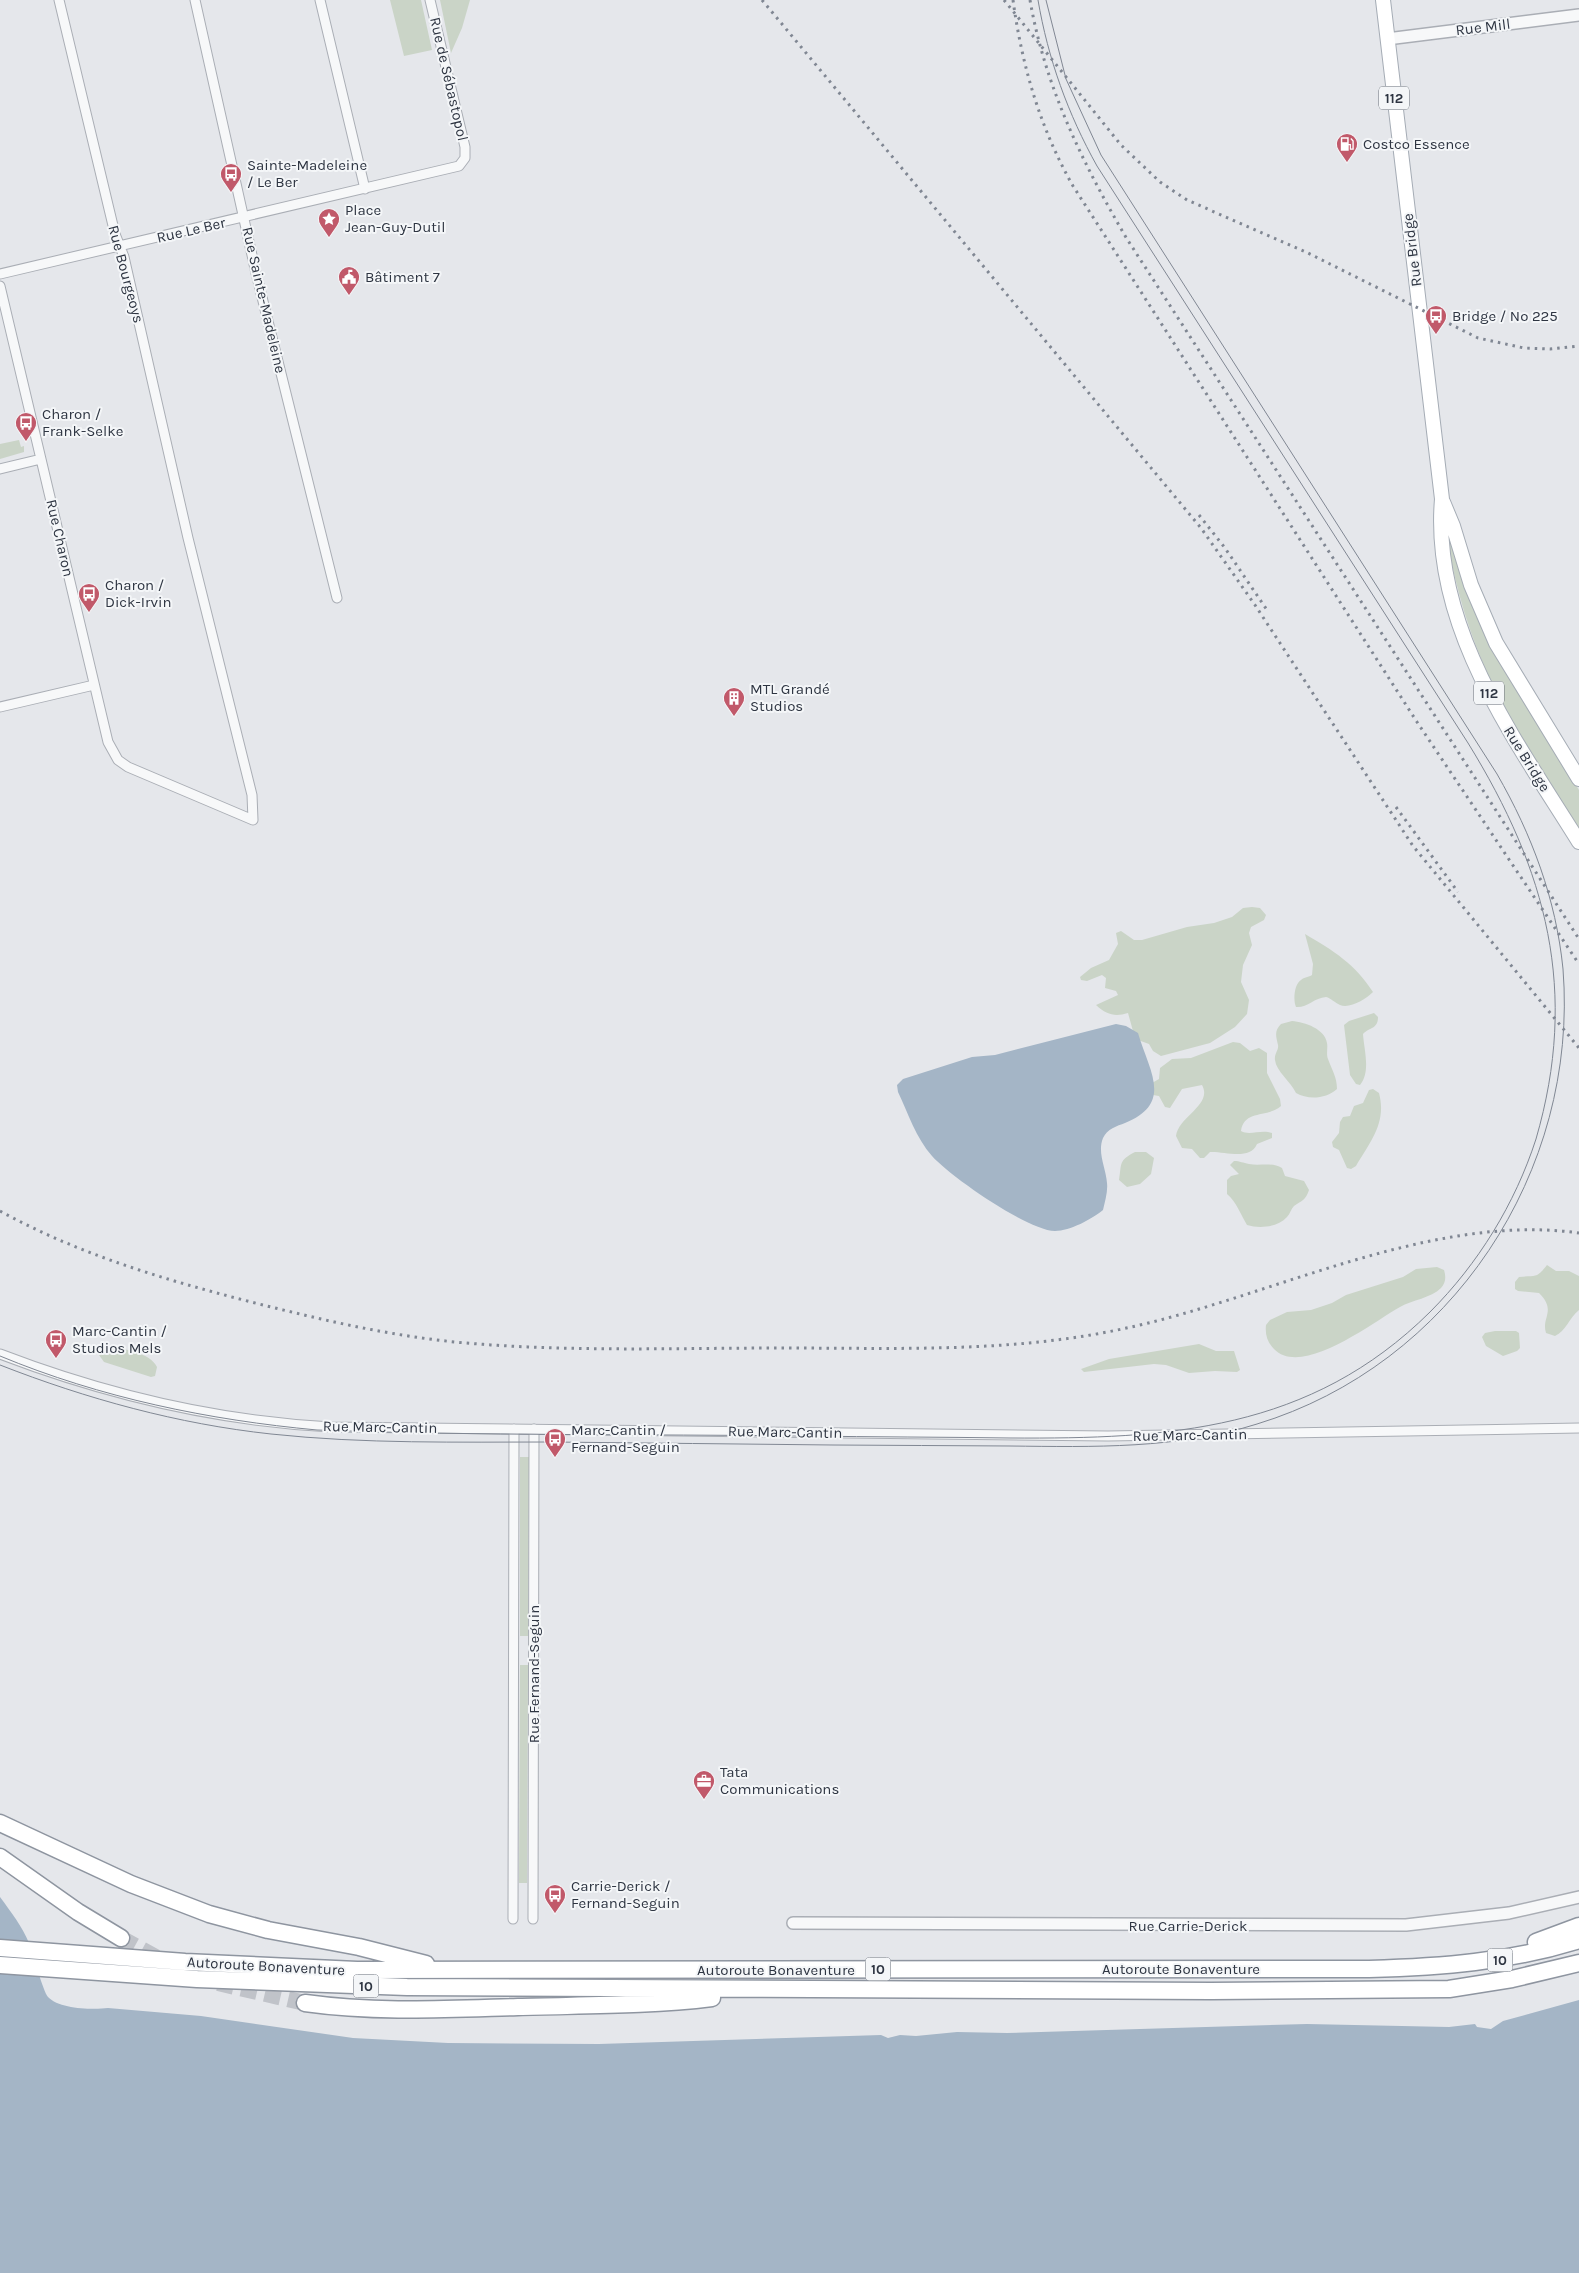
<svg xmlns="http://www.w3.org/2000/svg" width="1579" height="2273" viewBox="0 0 1579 2273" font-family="Karla,sans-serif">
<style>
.green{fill:#cad4c7}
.water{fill:#a4b5c6}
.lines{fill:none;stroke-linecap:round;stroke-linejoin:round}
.motorway-tunnel{stroke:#c0c3c9;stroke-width:16;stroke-dasharray:16 8;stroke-linecap:butt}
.minor-casing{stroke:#aaaeb5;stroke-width:11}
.tertiary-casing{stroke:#aaaeb5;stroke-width:14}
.primary-casing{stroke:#a5acb5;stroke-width:16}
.motorway-casing{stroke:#8e95a0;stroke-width:19}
.minor{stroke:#f7f8f9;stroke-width:9}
.tertiary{stroke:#f7f8f9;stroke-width:11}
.primary{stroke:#fff;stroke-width:14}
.motorway{stroke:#fff;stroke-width:16}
.tram{stroke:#808793;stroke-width:1}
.rail{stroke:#808793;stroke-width:3;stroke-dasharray:2.5 5;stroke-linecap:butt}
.labels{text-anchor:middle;stroke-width:4;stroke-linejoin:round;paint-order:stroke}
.shield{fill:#f4f6f8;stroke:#696f79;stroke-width:1}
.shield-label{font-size:14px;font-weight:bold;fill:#2e3542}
.street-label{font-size:15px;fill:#2e3542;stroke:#f4f6f8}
.poi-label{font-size:15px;fill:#2e3542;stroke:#f4f6f8;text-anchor:start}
</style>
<rect width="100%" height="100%" fill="#e5e7eb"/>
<path class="green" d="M390 0H421L432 50 404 56Z
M440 0H470L462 28 451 53Z
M19 440 21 447 24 446V452L0 459V444Z
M1447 539H1450L1465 589 1489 643 1579 790V830C1549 780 1514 732 1490 679 1469 634 1456 589 1447 539Z
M1252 907 1260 908 1266 915 1264 920 1251 927 1249 933 1252 945 1243 965 1241 982 1249 1000 1247 1014 1235 1027 1210 1043 1161 1056 1153 1051 1149 1044 1138 1040 1133 1031 1128 1013C1115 1017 1107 1015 1096 1005L1118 995 1116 991 1105 988 1106 978 1102 975 1087 981 1081 980 1080 977 1091 968 1109 960 1118 944 1116 933 1121 931 1134 940H1142L1187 927 1214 923 1232 917 1243 908Z
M1305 934C1334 951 1355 964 1373 992 1366 999 1350 1009 1340 1005 1335 1003 1331 998 1326 997 1314 998 1307 1008 1296 1007 1293 1001 1294 984 1301 980 1304 977 1309 977 1312 975L1313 964Z
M1374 1013 1378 1017C1378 1029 1370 1027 1363 1034 1364 1050 1371 1072 1360 1085L1356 1084 1350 1075 1344 1025 1349 1021Z
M1292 1021C1305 1022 1325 1029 1327 1043 1328 1048 1326 1054 1328 1059 1332 1070 1337 1077 1337 1089 1326 1099 1308 1100 1296 1093 1291 1082 1276 1071 1275 1060 1274 1054 1279 1050 1278 1045 1276 1036 1274 1031 1281 1024Z
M1233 1042 1240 1043 1250 1051 1259 1048 1267 1053V1073L1280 1099 1281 1106C1268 1118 1244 1109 1241 1131 1250 1136 1261 1129 1272 1133V1138L1257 1144C1250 1161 1224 1151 1210 1152L1204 1158H1200L1192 1149 1182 1148 1176 1136C1179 1116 1213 1105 1202 1085L1182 1089 1170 1108 1165 1107 1159 1096 1153 1095 1152 1083 1159 1079 1160 1068 1172 1059 1191 1058Z
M1373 1089 1379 1093C1387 1123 1370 1142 1356 1166L1351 1169 1347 1168 1339 1150 1333 1147 1332 1142 1339 1133 1340 1122 1343 1117 1350 1116 1354 1106 1363 1103 1369 1090Z
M1135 1152H1146L1154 1158 1151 1174 1140 1184 1127 1187 1119 1180C1122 1163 1118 1161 1135 1152Z
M1234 1161C1240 1161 1243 1163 1249 1164 1260 1166 1272 1162 1282 1168L1285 1176 1304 1181 1309 1190C1306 1200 1301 1201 1294 1206 1291 1209 1290 1214 1287 1217 1278 1227 1260 1229 1247 1225 1241 1215 1236 1201 1227 1194V1180L1231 1176 1239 1174 1230 1165Z
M1547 1265 1556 1271H1569L1579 1276V1310C1569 1318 1566 1331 1555 1336L1546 1333C1541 1317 1557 1311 1539 1293L1518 1291 1515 1289V1282L1519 1277C1537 1275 1536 1279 1547 1265Z
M1437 1267 1444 1270C1446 1277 1446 1282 1441 1288 1431 1298 1412 1300 1400 1307 1373 1322 1302 1378 1274 1349 1267 1342 1265 1334 1266 1325L1270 1320 1287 1312 1311 1310 1332 1303 1346 1295 1403 1277 1416 1269Z
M1495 1331H1516L1519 1333 1520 1348 1517 1351 1503 1356 1486 1346 1482 1337 1485 1333Z
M1199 1344 1216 1351H1234L1240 1370 1237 1372 1215 1371 1189 1373 1166 1365 1154 1364 1084 1372 1081 1369 1109 1359Z
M108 1347C122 1348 151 1353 157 1367L155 1376 151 1377 104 1362 99 1355Z
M520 1457H529L528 1636H520Z
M520 1665H528L527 1883H519Z"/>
<path class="water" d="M1116 1024 1126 1026 1138 1033C1149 1071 1174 1103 1125 1123 1117 1126 1107 1129 1103 1138 1097 1153 1106 1168 1107 1183 1108 1191 1105 1201 1103 1210 1092 1219 1070 1231 1055 1231 1027 1230 951 1177 932 1156 916 1138 908 1113 898 1092L897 1085 903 1079 972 1057 995 1055Z
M0 1897C11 1912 22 1926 29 1943 33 1954 43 1991 48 1997 59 2009 93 2010 108 2008L201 2016 353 2038 448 2043 599 2044 881 2035 888 2038 900 2035 916 2036 957 2032 1007 2033 1307 2024 1449 2027 1475 2024 1477 2027 1491 2029 1503 2021 1579 2000V2273H0Z"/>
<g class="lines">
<path class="motorway-tunnel" d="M121 1938 163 1961
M218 1983 305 2003"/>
<g class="minor-casing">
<path id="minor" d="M195 0 256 273 337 598
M320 0 365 189
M0 274 459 166 465 158V147L430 0
M0 286 108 742 118 760 128 767 253 820 252 795 188 538 124 257 115 234 59 0
M0 469 41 459
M0 707 94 685
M0 1354C107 1395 217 1421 331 1427L1108 1436 1579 1428
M513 1919 514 1429
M533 1919 534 1429"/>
</g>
<g class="tertiary-casing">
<path id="tertiary" d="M1387 39 1579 15
M793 1923 1406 1925 1509 1913 1579 1897"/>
</g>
<g class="primary-casing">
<path id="primary" d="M1383 0 1442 499C1431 627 1515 739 1579 842
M1443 502 1453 526 1471 585 1496 643 1579 779"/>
</g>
<g class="motorway-casing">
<path id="motorway" d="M0 1823 131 1884 209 1914 268 1930 359 1947 426 1964
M0 1857 78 1912 121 1938
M1536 1942 1579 1926
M0 1948 185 1962 357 1970 1369 1969C1441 1967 1509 1962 1579 1940
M0 1965 197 1979 407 1987 1211 1991 1449 1989 1512 1979 1579 1963
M305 2003C376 2013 447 2009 518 2007 583 2005 648 2006 712 1998"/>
</g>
<use href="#minor" class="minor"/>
<use href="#tertiary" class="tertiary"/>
<use href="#primary" class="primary"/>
<use href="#motorway" class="motorway"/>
<path class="tram" d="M0 1356C101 1398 209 1420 317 1430 480 1436 643 1434 805 1436 874 1437 942 1437 1010 1438 1169 1439 1310 1431 1430 1312 1478 1264 1515 1204 1536 1139 1579 991 1547 871 1468 743L1097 166C1068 114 1048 59 1038 0
M0 1365C87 1399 178 1424 271 1434 364 1444 459 1442 552 1442 646 1443 739 1444 833 1445 892 1445 951 1446 1010 1446 1093 1447 1178 1449 1257 1424 1451 1365 1579 1172 1563 969 1556 899 1532 835 1497 774L1101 155 1066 79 1046 0"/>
<path class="rail" d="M762 0 1201 528 1255 605 1413 846 1579 1048
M1004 0 1121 145 1160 182 1187 200 1306 252 1478 338 1524 348 1550 349 1579 346
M1013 0C1022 66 1040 128 1073 186L1417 722 1579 964
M1030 0C1045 87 1083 164 1127 239L1579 939
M1199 515 1225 548 1267 610
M1396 807 1458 892
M0 1211C82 1256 169 1281 259 1304 327 1321 395 1337 466 1343 571 1352 677 1348 782 1348 896 1348 1010 1353 1122 1329 1267 1299 1429 1212 1579 1233"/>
</g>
<defs>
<g id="fuel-pin" transform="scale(1.125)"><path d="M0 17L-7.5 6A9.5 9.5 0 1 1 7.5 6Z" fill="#c1596a" stroke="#f4f6f8"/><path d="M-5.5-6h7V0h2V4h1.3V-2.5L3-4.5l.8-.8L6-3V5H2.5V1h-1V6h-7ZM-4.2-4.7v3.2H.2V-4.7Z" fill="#fff"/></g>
<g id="bus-pin" transform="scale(1.125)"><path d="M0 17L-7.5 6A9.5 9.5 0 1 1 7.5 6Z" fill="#c1596a" stroke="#f4f6f8"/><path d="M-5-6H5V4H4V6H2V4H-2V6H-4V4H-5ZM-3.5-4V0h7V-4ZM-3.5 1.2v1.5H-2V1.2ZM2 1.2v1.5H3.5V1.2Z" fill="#fff"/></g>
<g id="sight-pin" transform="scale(1.125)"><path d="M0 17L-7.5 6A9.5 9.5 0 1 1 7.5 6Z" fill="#c1596a" stroke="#f4f6f8"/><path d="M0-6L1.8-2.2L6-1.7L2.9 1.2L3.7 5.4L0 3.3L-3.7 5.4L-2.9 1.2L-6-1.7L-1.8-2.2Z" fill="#fff"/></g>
<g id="civic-pin" transform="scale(1.125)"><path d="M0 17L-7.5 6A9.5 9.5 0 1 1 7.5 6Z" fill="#c1596a" stroke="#f4f6f8"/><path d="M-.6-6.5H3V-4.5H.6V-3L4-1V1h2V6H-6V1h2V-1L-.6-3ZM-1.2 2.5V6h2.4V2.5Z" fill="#fff"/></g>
<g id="building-pin" transform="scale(1.125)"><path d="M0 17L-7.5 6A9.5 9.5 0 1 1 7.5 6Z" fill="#c1596a" stroke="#f4f6f8"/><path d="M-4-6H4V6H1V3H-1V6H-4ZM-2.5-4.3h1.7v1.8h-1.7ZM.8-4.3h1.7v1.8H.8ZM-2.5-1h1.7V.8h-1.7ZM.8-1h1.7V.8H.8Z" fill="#fff"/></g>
<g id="office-pin" transform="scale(1.125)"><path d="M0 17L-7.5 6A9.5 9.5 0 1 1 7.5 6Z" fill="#c1596a" stroke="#f4f6f8"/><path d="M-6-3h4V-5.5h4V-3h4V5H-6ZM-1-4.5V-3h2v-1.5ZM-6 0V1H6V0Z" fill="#fff"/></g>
</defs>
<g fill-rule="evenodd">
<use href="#fuel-pin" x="1347" y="144"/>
<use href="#bus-pin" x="231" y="174"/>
<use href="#sight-pin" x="329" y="219"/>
<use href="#civic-pin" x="349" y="277"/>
<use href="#bus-pin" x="1436" y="316"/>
<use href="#bus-pin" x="26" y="423"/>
<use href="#bus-pin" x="89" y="594"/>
<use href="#building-pin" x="734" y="698"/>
<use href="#bus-pin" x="56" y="1340"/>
<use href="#bus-pin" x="555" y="1439"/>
<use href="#office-pin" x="704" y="1781"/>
<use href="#bus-pin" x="555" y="1895"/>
</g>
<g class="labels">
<g class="shield">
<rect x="1379" y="86.5" width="30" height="23" rx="4"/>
<rect x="1474" y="681.5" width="30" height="23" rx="4"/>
<rect x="1487.5" y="1948.5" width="25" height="23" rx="4"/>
<rect x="865.5" y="1957.5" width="25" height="23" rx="4"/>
<rect x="353.5" y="1974.5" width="25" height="23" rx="4"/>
</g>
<g class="shield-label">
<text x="1394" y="103">112</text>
<text x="1489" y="698">112</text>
<text x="1500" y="1965">10</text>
<text x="878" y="1974">10</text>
<text x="366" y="1991">10</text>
</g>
<g class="street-label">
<text transform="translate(1483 27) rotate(-7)" y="5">Rue Mill</text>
<text transform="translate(449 79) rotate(77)" y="5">Rue de Sébastopol</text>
<text transform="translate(191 230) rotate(-13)" y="5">Rue Le Ber</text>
<text transform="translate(1412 250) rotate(-97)" y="5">Rue Bridge</text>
<text transform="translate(126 274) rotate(75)" y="5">Rue Bourgeoys</text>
<text transform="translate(264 300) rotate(77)" y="5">Rue Sainte-Madeleine</text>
<text transform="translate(60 538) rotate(77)" y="5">Rue Charon</text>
<text transform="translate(1527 759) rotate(58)" y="5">Rue Bridge</text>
<text transform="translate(380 1427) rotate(1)" y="5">Rue Marc-Cantin</text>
<text transform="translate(785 1432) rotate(1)" y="5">Rue Marc-Cantin</text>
<text transform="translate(1190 1435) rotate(-1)" y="5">Rue Marc-Cantin</text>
<text transform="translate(534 1674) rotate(-90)" y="5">Rue Fernand-Seguin</text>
<text x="1188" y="1931">Rue Carrie-Derick</text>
<text transform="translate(266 1966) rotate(3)" y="5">Autoroute Bonaventure</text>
<text x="1181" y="1974">Autoroute Bonaventure</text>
<text x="776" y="1975">Autoroute Bonaventure</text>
</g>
<g class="poi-label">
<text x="1363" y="149">Costco Essence</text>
<text x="247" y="170">Sainte-Madeleine<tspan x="247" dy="17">/ Le Ber</tspan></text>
<text x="345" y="215">Place<tspan x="345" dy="17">Jean-Guy-Dutil</tspan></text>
<text x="365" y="282">Bâtiment 7</text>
<text x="1452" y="321">Bridge / No 225</text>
<text x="42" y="419">Charon /<tspan x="42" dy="17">Frank-Selke</tspan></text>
<text x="105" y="590">Charon /<tspan x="105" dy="17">Dick-Irvin</tspan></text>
<text x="750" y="694">MTL Grandé<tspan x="750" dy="17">Studios</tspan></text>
<text x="72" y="1336">Marc-Cantin /<tspan x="72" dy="17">Studios Mels</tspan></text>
<text x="571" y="1435">Marc-Cantin /<tspan x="571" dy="17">Fernand-Seguin</tspan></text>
<text x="720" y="1777">Tata<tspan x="720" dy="17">Communications</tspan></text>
<text x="571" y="1891">Carrie-Derick /<tspan x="571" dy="17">Fernand-Seguin</tspan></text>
</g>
</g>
</svg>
